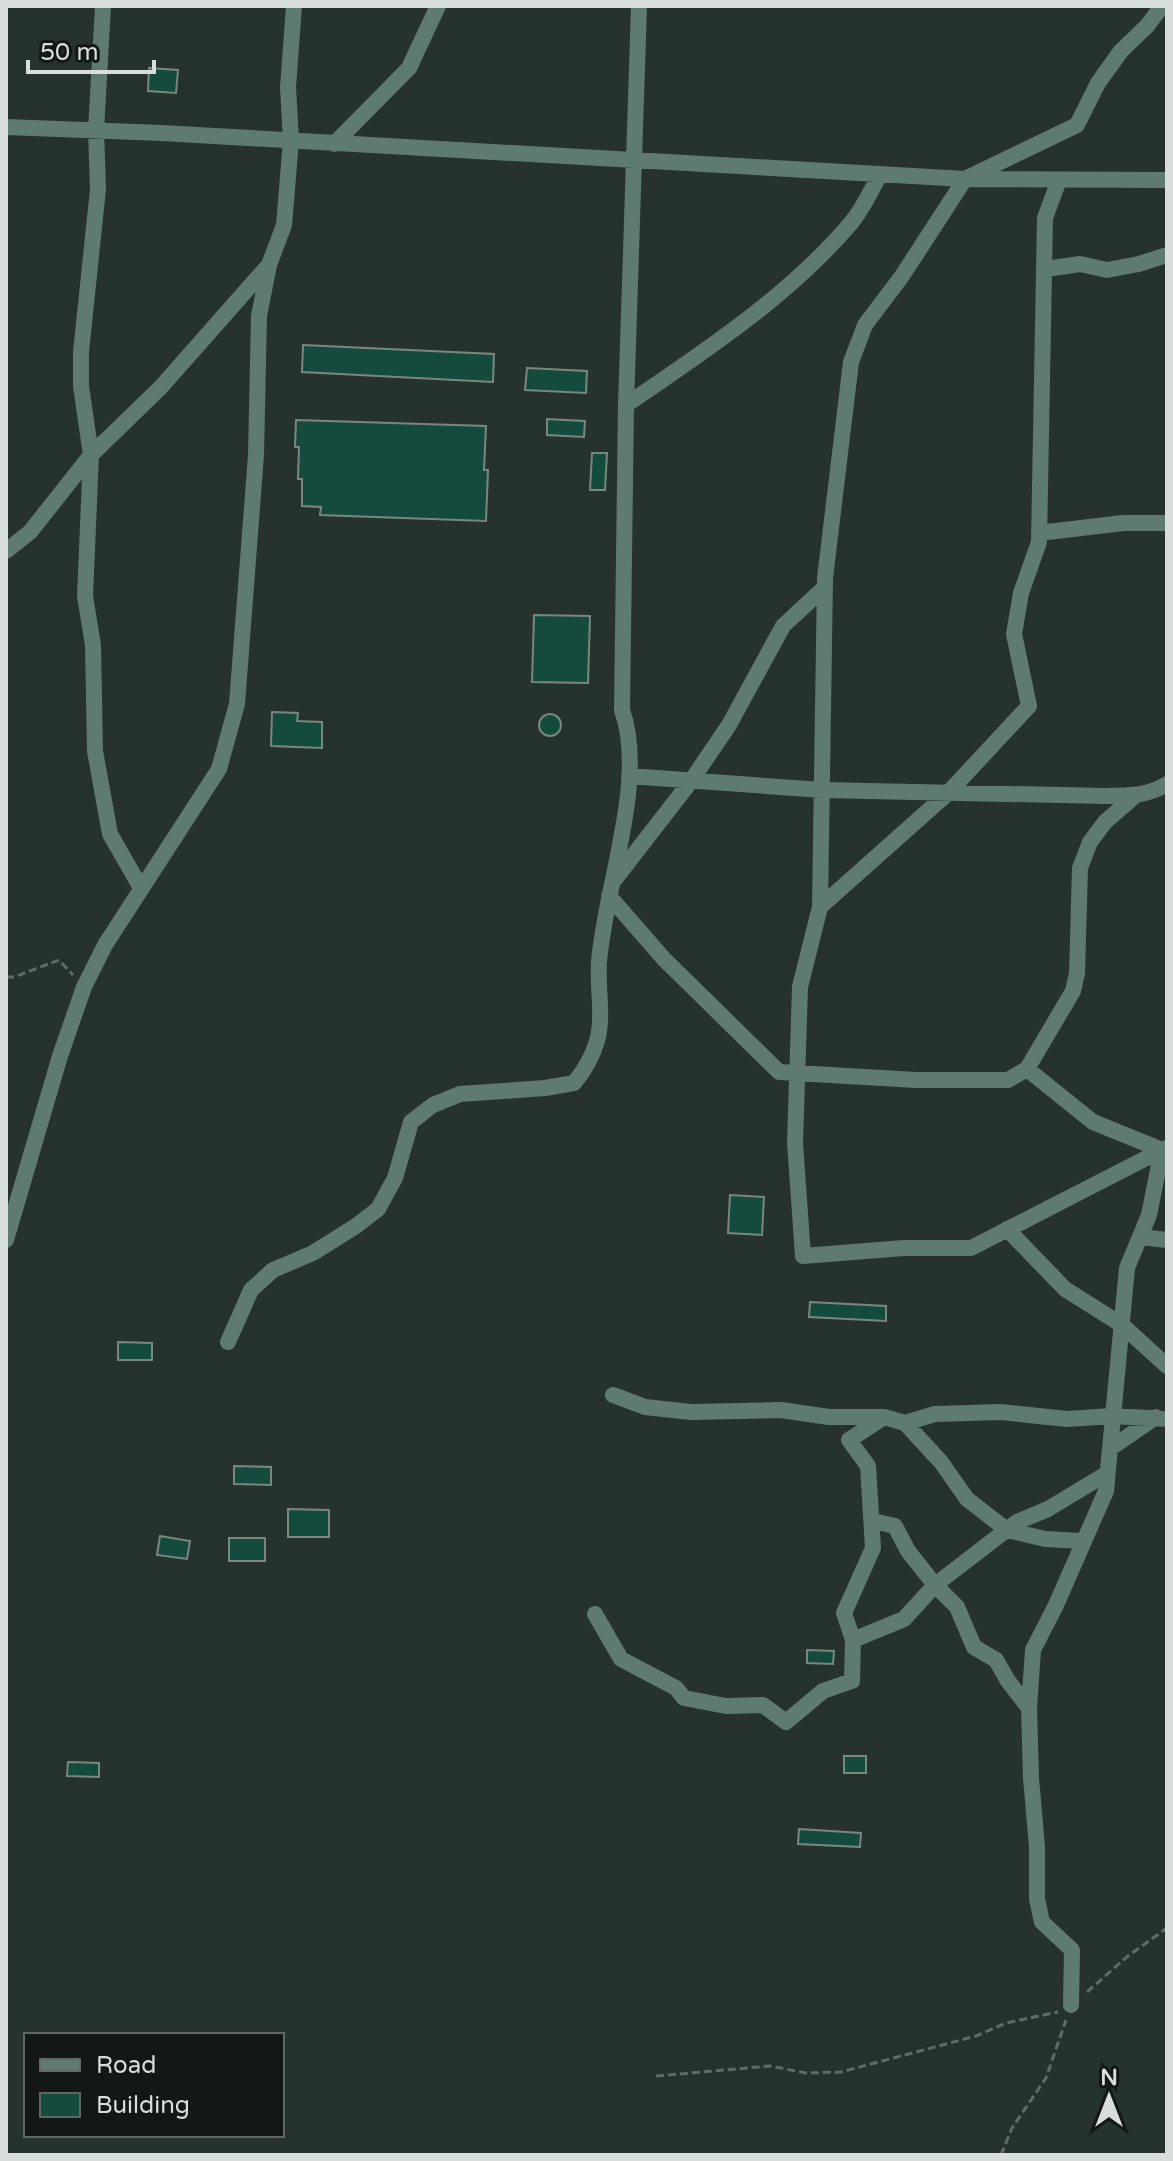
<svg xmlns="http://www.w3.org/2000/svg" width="1173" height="2161" viewBox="0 0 1173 2161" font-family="'Varela Round',sans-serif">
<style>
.building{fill:#154b3c;stroke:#798781;stroke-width:2}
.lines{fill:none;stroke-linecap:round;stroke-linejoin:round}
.path{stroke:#606b66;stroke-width:3;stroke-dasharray:8 4;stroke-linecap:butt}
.street{stroke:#5f7a70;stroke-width:16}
</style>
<rect width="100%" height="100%" fill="#26322d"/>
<path class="building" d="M149 68 178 70 176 93 148 91Z
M303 345 494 354 493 382 302 372Z
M527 368 587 371 586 393 525 390Z
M547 419 585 421 584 437 547 435Z
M296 420 486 426 484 470H488L486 521 320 515 321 507 302 506V479H298L299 447H295Z
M592 453H607L605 490H590Z
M534 615 590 616 588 683 532 682Z
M272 712 298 713 297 721 322 722V748L271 746Z
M539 725a11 11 0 1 1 22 0a11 11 0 1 1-22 0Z
M730 1195 764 1197 762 1235 728 1233Z
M810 1302 886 1306V1321L809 1317Z
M118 1342 152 1343V1360H118Z
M234 1466 271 1467V1485L234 1484Z
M288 1509 329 1510V1537H288Z
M160 1536 190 1541 187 1559 157 1555Z
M229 1538H265V1561H229Z
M807 1650 834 1651 833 1664 807 1663Z
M844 1756H866V1773H844Z
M68 1762 99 1763V1777L67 1776Z
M799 1829 861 1833 860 1847 798 1844Z"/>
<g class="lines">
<path class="path" d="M6 977H14L59 960 73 975
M1087 1992 1128 1956 1167 1928
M656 2076 770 2066 806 2073 841 2072 976 2036 1006 2023 1058 2012
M1001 2155 1012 2128 1046 2078 1066 2020"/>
<path class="street" d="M103 6 96 131 98 189 81 352V386L91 455 85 596 93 645 95 751 110 834 141 888
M6 127 162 133 965 179 1167 180
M334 144 409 68 438 6
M1059 180 1045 218 1039 542 1021 593 1014 634 1029 706 948 793 820 907 825 578 851 362 865 325 902 276 965 179 1077 125 1098 83 1121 51 1147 26 1162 6
M1046 269 1080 264 1107 270 1139 264 1167 255
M626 405C705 351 789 296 851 223 863 209 871 190 880 175
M1039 533 1123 523H1167
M6 551 30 532 91 455 161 387 267 267
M629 776 822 790 1106 796C1129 796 1147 796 1167 784
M615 879 691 781 729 725 783 626 825 587
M609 896 664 959 779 1072 916 1080H1008L1027 1069 1073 991 1077 973 1080 868 1090 842 1105 822 1135 796
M820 907 800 987 795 1143 803 1256 904 1248H971L1162 1150
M1027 1069 1093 1122 1162 1150
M1007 1229 1065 1289 1122 1325 1167 1366
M1140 1237 1167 1240
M6 1240 60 1056 84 987 105 945 219 769 237 704 256 455 259 316 269 265 284 225 291 140 288 87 294 6
M228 1342 251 1290 273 1270 313 1253 356 1226 378 1209 395 1178 411 1122 433 1105 460 1094 545 1088 574 1083C585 1070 592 1058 597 1041 604 1017 597 987 599 962 605 886 647 781 622 710L626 405 639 6
M613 1395 645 1407 691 1412 781 1410 829 1417H884L905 1423 935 1414 1001 1412 1067 1419 1112 1416 1167 1419
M905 1423 941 1462 967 1499 1007 1530 1045 1539 1082 1541
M1111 1448 1156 1417
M873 1521 895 1526 908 1551 935 1585 957 1607 974 1647 996 1660 1008 1681 1029 1708
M595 1614 621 1659 676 1688 684 1698 726 1706 763 1705 786 1722 823 1691 852 1681 853 1640 904 1619 935 1585 1017 1522 1048 1509 1106 1474
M853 1640 844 1613 873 1548 868 1466 849 1440 884 1417
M1071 2005 1072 1950 1042 1922 1037 1899V1847L1031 1778 1029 1708 1033 1650 1056 1605 1106 1491 1127 1268 1149 1215 1162 1150 1167 1148"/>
</g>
<rect width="1173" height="2161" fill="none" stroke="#d7dedb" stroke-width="16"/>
<rect x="24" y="2033" width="260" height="104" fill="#131816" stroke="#616765" stroke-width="2"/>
<rect x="40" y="2059" width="40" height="12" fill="#5f7a70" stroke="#616765" stroke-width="2"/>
<text x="96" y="2073" font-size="24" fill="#d7dedb">Road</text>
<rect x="40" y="2093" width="40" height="24" fill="#154b3c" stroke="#616765" stroke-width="2"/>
<text x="96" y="2113" font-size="24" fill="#d7dedb">Building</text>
<g transform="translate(1109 2097)" stroke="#131816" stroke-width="6" paint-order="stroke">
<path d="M0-6L14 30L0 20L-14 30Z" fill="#d7dedb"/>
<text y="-12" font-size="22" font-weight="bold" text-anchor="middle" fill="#d7dedb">N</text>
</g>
<path d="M28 60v12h126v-12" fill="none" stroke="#d7dedb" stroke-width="4"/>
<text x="40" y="60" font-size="24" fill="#d7dedb" stroke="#131816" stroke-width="6" paint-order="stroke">50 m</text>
</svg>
